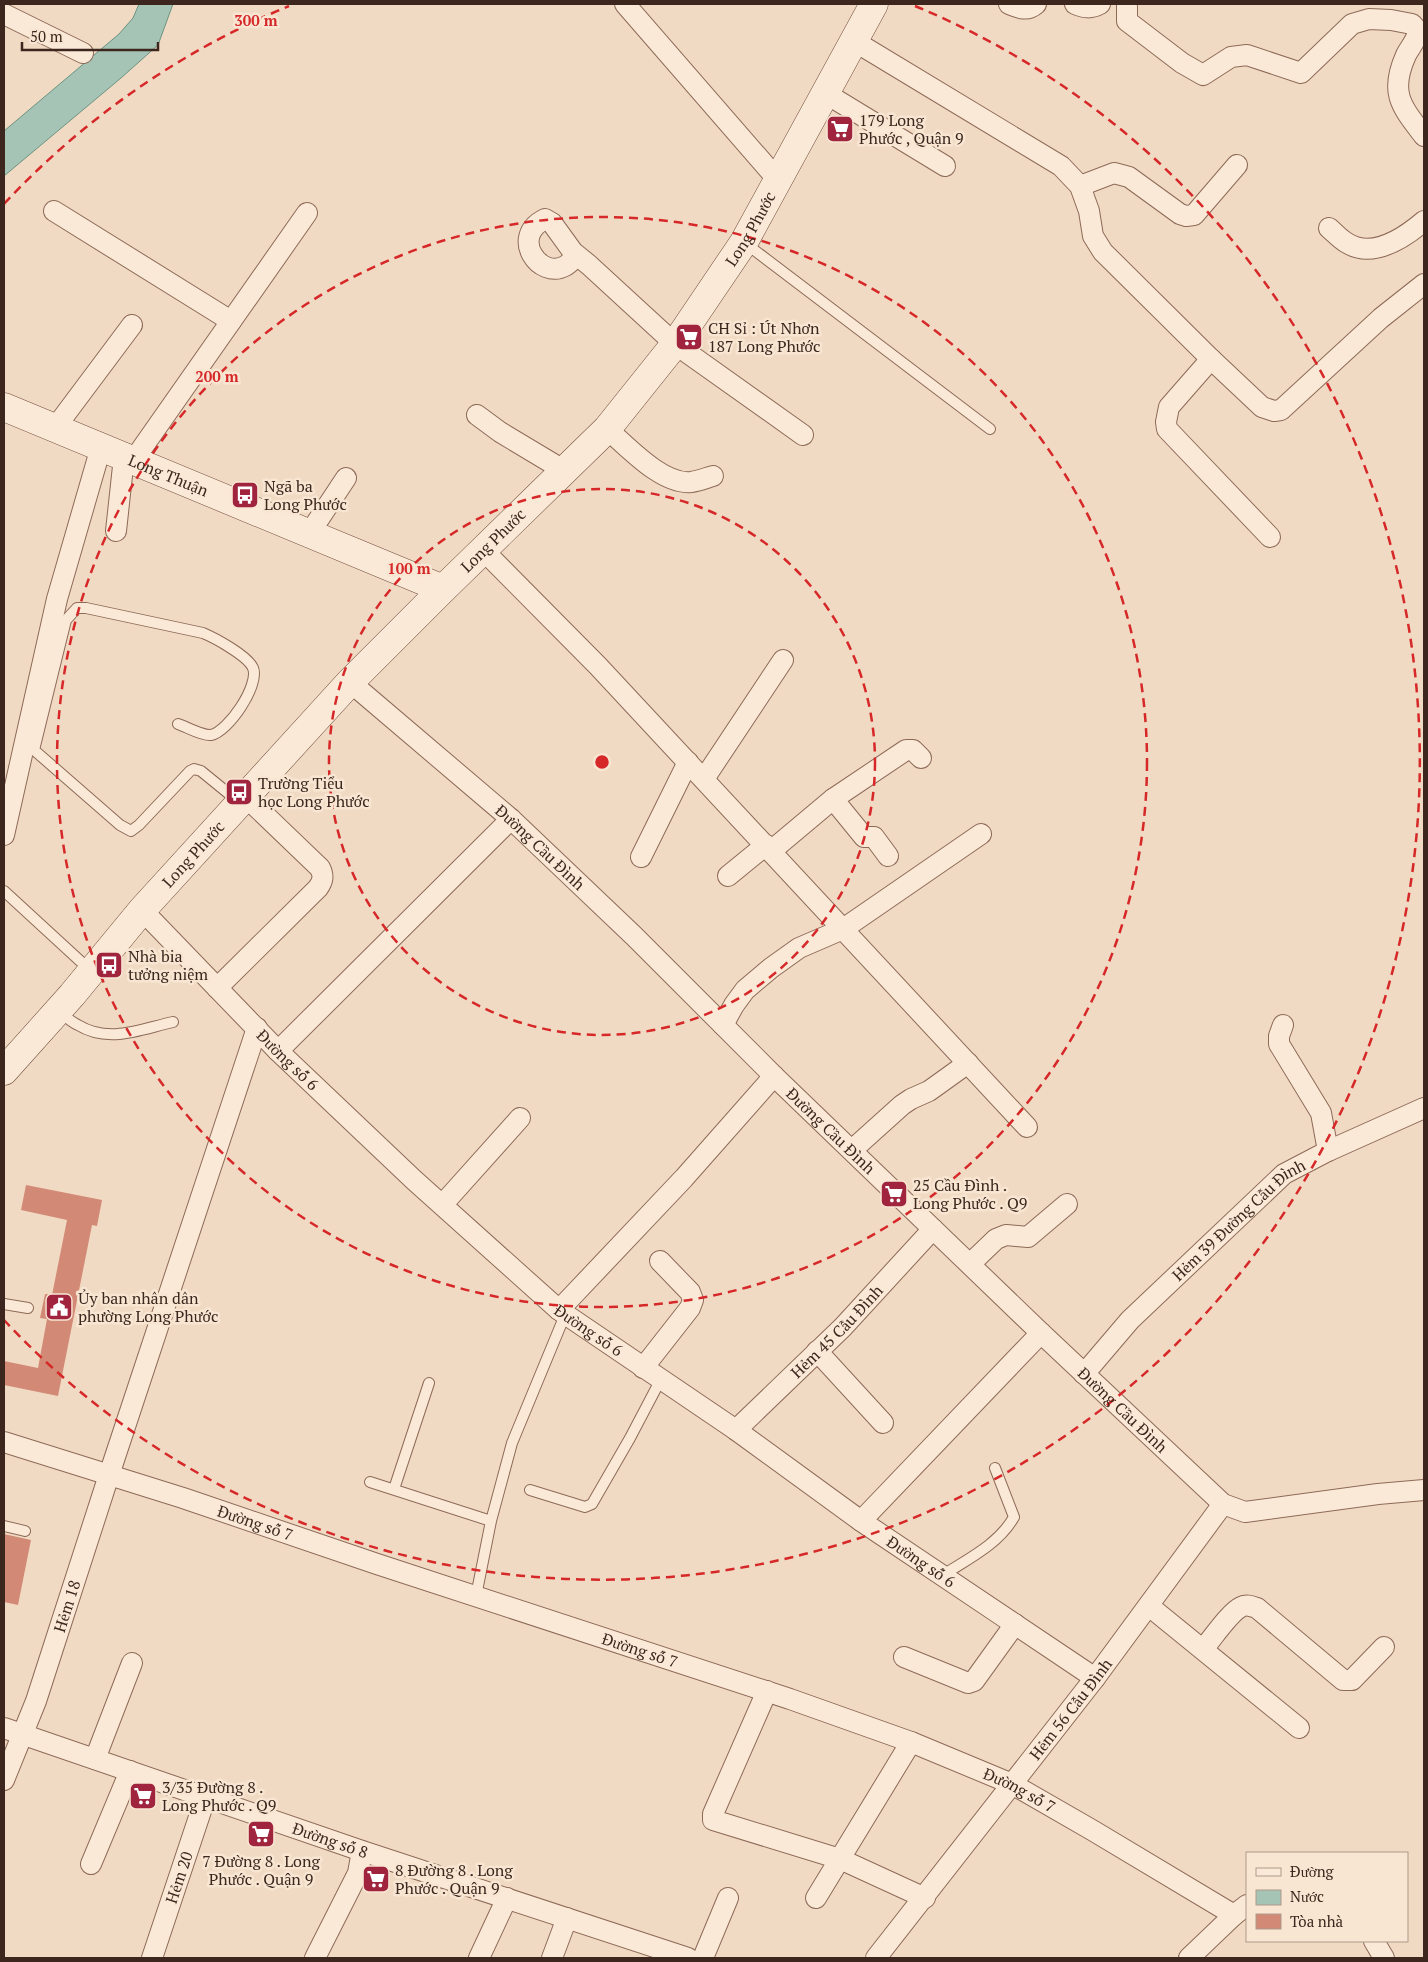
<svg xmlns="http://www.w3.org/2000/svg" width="1428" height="1962" viewBox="0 0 1428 1962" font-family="'PT Serif',serif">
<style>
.water{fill:#a5c4b5;stroke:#6b9381}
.building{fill:#d28a76}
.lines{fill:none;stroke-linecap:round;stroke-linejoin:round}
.lane-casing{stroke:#8d6a58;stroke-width:12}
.street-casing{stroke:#8d6a58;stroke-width:22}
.secondary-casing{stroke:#6f4b3b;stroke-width:29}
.lane{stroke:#fbe9d7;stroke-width:10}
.street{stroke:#fbe9d7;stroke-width:20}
.secondary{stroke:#fbe9d7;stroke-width:28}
.ring{fill:none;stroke:#d62828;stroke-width:2.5;stroke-dasharray:9 6}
.labels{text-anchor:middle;stroke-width:5;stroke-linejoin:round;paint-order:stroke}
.poi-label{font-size:16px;fill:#3c261d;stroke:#f8e6d3;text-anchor:start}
.street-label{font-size:16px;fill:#3c261d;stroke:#f8e6d3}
.centre{fill:#d62828;stroke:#f8e6d3;stroke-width:2.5}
.ring-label{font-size:15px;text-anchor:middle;font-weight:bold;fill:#d62828;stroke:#f8e6d3;stroke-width:5;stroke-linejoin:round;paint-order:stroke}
</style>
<rect width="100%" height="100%" fill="#f1dac3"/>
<path class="water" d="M139 4H173L158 45 121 78 4 176V131L119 34 133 18Z"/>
<path class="building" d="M26 1185 102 1200 97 1226 92 1225 58 1396 4 1385V1361L38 1368 47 1319 40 1318 45 1294 52 1295 67 1220 21 1210Z
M4 1534 31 1540 18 1605 4 1602Z"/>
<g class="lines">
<g class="lane-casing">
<path id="lane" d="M745 243 990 429
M178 724C187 727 202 736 211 735 228 732 260 685 253 668 248 656 215 638 203 633L86 608H77L66 620 34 750 120 825 131 831 139 825 190 771 194 769 201 771 239 802
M4 891 91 971
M59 1011C65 1016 71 1022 78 1025 109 1044 141 1029 173 1022
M4 1304 28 1308
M370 1482 491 1521
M394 1489 429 1383
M530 1490 585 1507 592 1504 630 1438 661 1379
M4 1526 25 1531
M943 1575C968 1559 999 1544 1014 1517L995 1468
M476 1596 491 1521 512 1443 565 1315"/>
</g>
<g class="street-casing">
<g id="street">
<path d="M625 4 778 180"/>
<path d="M1009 4C1019 8 1027 12 1036 4"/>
<path d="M1075 4C1084 8 1091 9 1100 4"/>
<path d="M1127 6V21L1182 63 1203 75 1231 57 1247 55 1301 73 1352 24 1369 19 1391 20 1412 24 1418 31C1417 40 1410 47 1406 55 1389 93 1401 106 1424 136"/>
<path d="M4 14 83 53"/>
<path d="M854 41 1061 166 1080 186 1089 211 1093 236 1103 252 1211 359 1262 407 1274 411 1281 410 1381 318 1424 284"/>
<path d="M825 93 945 166"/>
<path d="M1080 186 1114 173 1129 177 1180 214 1186 216 1194 215 1237 165"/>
<path d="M54 211 231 321"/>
<path d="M1329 228C1335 233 1340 239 1347 243 1373 259 1404 238 1424 221"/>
<path d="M577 256C573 259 569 264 565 266 540 280 509 237 545 219L552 223 573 252 589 265 675 344 803 435"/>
<path d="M1211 359 1169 407 1166 422 1167 429 1270 537"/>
<path d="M477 415 500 432 565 471"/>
<path d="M55 428 132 325"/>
<path d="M607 429C627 446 662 485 691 482 698 481 706 478 713 476"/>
<path d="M133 461 307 213"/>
<path d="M116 531 124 457"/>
<path d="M309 534 346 478"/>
<path d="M483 550 598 666 1027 1127"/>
<path id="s1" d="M350 682 511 819 634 936 774 1076 1041 1333 1223 1504 1245 1512 1378 1494 1424 1490"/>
<path d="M704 779 783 660"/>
<path d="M833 799 864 837H874L888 856"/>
<path d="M4 835 57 599 101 447"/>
<path d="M771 851 833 799 906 750H913L921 758"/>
<path d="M641 857 688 762"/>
<path d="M728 876 766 845"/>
<path id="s2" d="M142 910 278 1051 414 1180 559 1310 736 1430 861 1521 1095 1678"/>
<path d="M217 988 318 888C323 881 324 876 320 868L246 797"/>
<path d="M723 1025 734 1005 745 990 771 968 799 948 843 929 981 834"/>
<path d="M1283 1025 1279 1036V1044L1321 1113 1328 1151"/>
<path d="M278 1051 511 819"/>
<path d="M852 1150 902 1105 911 1099 929 1091 968 1063"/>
<path d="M443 1204 520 1118"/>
<path d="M970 1264 996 1239 1006 1235 1028 1237 1067 1204"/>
<path d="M559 1310 684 1178 774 1076"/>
<path d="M817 1351 883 1423"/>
<path d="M643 1368 690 1308 693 1300 690 1292 660 1261"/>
<path id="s3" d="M1084 1374 1130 1320 1284 1174 1328 1151 1424 1108"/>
<path id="s4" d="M736 1430 843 1327 933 1229"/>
<path id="s5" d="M4 1442 183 1498 377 1564 790 1699 911 1742 1012 1784 1092 1830 1234 1915 1247 1905"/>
<path d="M861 1521 1041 1333"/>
<path d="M1149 1606 1299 1728"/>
<path d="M1203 1649C1212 1639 1230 1612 1241 1607 1246 1604 1251 1606 1257 1608L1343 1680H1352L1384 1647"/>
<path d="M904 1657 968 1683 974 1681 1015 1624"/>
<path d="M767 1691 713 1814V1820L840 1859 925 1898"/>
<path id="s6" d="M4 1728 362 1851 688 1958"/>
<path d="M95 1759 132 1663"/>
<path id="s7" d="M4 1780 36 1701 109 1475 257 1028"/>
<path d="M91 1864 130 1771"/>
<path d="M816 1898 911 1742"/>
<path d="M1374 1941 1384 1958"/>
<path id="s8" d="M152 1958 206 1796"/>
<path d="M315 1958 358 1873 362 1851"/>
<path d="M479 1958 507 1898"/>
<path d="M552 1958 567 1918"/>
<path d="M703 1958 728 1898"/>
<path id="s9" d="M876 1958 1095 1678 1223 1504"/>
<path d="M1189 1958 1234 1915"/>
</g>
</g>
<g class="secondary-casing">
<g id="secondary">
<path id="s10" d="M4 407 443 589"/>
<path id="s11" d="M4 1071 72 995 142 910 350 682 443 589 607 429 675 344 744 242 874 4"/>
</g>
</g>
<use href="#lane" class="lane"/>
<use href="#street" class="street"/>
<use href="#secondary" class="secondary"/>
</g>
<g class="ring">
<circle cx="602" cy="762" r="273"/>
<circle cx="602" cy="762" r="545"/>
<path d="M4 204A818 818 0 0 1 289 6M915 6A818 818 0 1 1 4 1320"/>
</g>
<defs>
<g id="supermarket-square" transform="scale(1.4375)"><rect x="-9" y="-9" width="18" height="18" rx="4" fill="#a0243e" stroke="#f8e6d3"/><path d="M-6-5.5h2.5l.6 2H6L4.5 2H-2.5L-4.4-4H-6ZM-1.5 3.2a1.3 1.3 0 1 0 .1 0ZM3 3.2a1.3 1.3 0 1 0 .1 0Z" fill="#fff"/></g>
<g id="bus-square" transform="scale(1.4375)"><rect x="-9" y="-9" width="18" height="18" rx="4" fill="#a0243e" stroke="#f8e6d3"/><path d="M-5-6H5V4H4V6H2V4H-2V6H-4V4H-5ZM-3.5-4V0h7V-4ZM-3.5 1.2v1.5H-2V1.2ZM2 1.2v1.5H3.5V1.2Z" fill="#fff"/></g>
<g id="civic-square" transform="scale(1.4375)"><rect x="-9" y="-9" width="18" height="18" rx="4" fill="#a0243e" stroke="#f8e6d3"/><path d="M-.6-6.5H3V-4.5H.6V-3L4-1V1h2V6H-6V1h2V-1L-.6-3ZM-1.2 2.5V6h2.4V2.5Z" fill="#fff"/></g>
</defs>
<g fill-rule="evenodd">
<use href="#supermarket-square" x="840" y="129"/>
<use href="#supermarket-square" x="689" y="337"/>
<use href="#bus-square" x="245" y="495"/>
<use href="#bus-square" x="239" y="792"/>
<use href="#bus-square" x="109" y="965"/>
<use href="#supermarket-square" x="894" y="1194"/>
<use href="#civic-square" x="59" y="1307"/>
<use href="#supermarket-square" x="143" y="1796"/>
<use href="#supermarket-square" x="261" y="1834"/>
<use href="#supermarket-square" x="376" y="1879"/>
</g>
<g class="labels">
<g class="poi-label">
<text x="859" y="126">179 Long<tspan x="859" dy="18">Phước , Quận 9</tspan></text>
<text x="708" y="334">CH Sỉ : Út Nhơn<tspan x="708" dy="18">187 Long Phước</tspan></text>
<text x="264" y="492">Ngã ba<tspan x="264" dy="18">Long Phước</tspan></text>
<text x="258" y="789">Trường Tiểu<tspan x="258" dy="18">học Long Phước</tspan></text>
<text x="128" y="962">Nhà bia<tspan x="128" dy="18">tưởng niệm</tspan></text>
<text x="913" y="1191">25 Cầu Đình .<tspan x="913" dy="18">Long Phước . Q9</tspan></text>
<text x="78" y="1304">Ủy ban nhân dân<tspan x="78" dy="18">phường Long Phước</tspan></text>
<text x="162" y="1793">3/35 Đường 8 .<tspan x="162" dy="18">Long Phước . Q9</tspan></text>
<text x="261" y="1867" text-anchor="middle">7 Đường 8 . Long<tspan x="261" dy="18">Phước . Quận 9</tspan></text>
<text x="395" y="1876">8 Đường 8 . Long<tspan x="395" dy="18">Phước . Quận 9</tspan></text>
</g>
<g class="street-label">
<text dy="6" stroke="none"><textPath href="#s11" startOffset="1128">Long Phước</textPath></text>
<text dy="6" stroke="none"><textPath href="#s10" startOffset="178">Long Thuận</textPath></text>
<text dy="6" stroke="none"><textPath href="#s11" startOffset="722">Long Phước</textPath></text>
<text dy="6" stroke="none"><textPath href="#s1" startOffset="252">Đường Cầu Đình</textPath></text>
<text dy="6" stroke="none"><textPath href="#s11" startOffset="288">Long Phước</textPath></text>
<text dy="6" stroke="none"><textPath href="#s2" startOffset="209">Đường số 6</textPath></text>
<text dy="6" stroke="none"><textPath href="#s1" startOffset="658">Đường Cầu Đình</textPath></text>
<text dy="6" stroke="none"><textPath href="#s3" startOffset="219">Hẻm 39 Đường Cẫu Đình</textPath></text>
<text dy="6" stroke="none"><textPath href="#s2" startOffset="614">Đường số 6</textPath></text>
<text dy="6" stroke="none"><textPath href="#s4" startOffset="141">Hẻm 45 Cẫu Đình</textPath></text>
<text dy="6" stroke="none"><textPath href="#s1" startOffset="1062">Đường Cầu Đình</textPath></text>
<text dy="6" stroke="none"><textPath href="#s5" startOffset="264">Đường số 7</textPath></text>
<text dy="6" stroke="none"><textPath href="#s2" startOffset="1019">Đường số 6</textPath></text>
<text dy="6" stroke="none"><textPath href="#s7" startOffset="185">Hẻm 18</textPath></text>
<text dy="6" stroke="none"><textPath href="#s5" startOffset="669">Đường số 7</textPath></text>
<text dy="6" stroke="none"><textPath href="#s9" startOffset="316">Hẻm 56 Cẫu Đình</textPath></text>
<text dy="6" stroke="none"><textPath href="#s5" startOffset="1074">Đường số 7</textPath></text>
<text dy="6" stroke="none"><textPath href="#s6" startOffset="345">Đường số 8</textPath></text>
<text dy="6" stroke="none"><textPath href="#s8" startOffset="85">Hẻm 20</textPath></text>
</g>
</g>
<circle cx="602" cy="762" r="8" class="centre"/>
<g class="ring-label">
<text x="256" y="26">300 m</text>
<text x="217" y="382">200 m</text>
<text x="409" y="574">100 m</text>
</g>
<rect width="1428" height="1962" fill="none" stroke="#3c261d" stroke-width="10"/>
<rect x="1246" y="1852" width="162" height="90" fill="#f8e6d3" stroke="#ad998a"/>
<rect x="1256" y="1868" width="25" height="8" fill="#fbe9d7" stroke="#ad998a"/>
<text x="1290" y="1877" font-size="15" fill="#3c261d">Đường</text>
<rect x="1256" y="1890" width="25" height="15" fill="#a5c4b5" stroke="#ad998a"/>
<text x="1290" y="1902" font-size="15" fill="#3c261d">Nước</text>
<rect x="1256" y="1914" width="25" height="15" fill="#d28a76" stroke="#ad998a"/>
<text x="1290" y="1927" font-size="15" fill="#3c261d">Tòa nhà</text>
<path d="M22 42v8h136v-8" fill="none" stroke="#3c261d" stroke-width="2.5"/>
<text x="30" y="42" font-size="15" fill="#3c261d" stroke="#f8e6d3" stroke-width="4" paint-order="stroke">50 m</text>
</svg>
